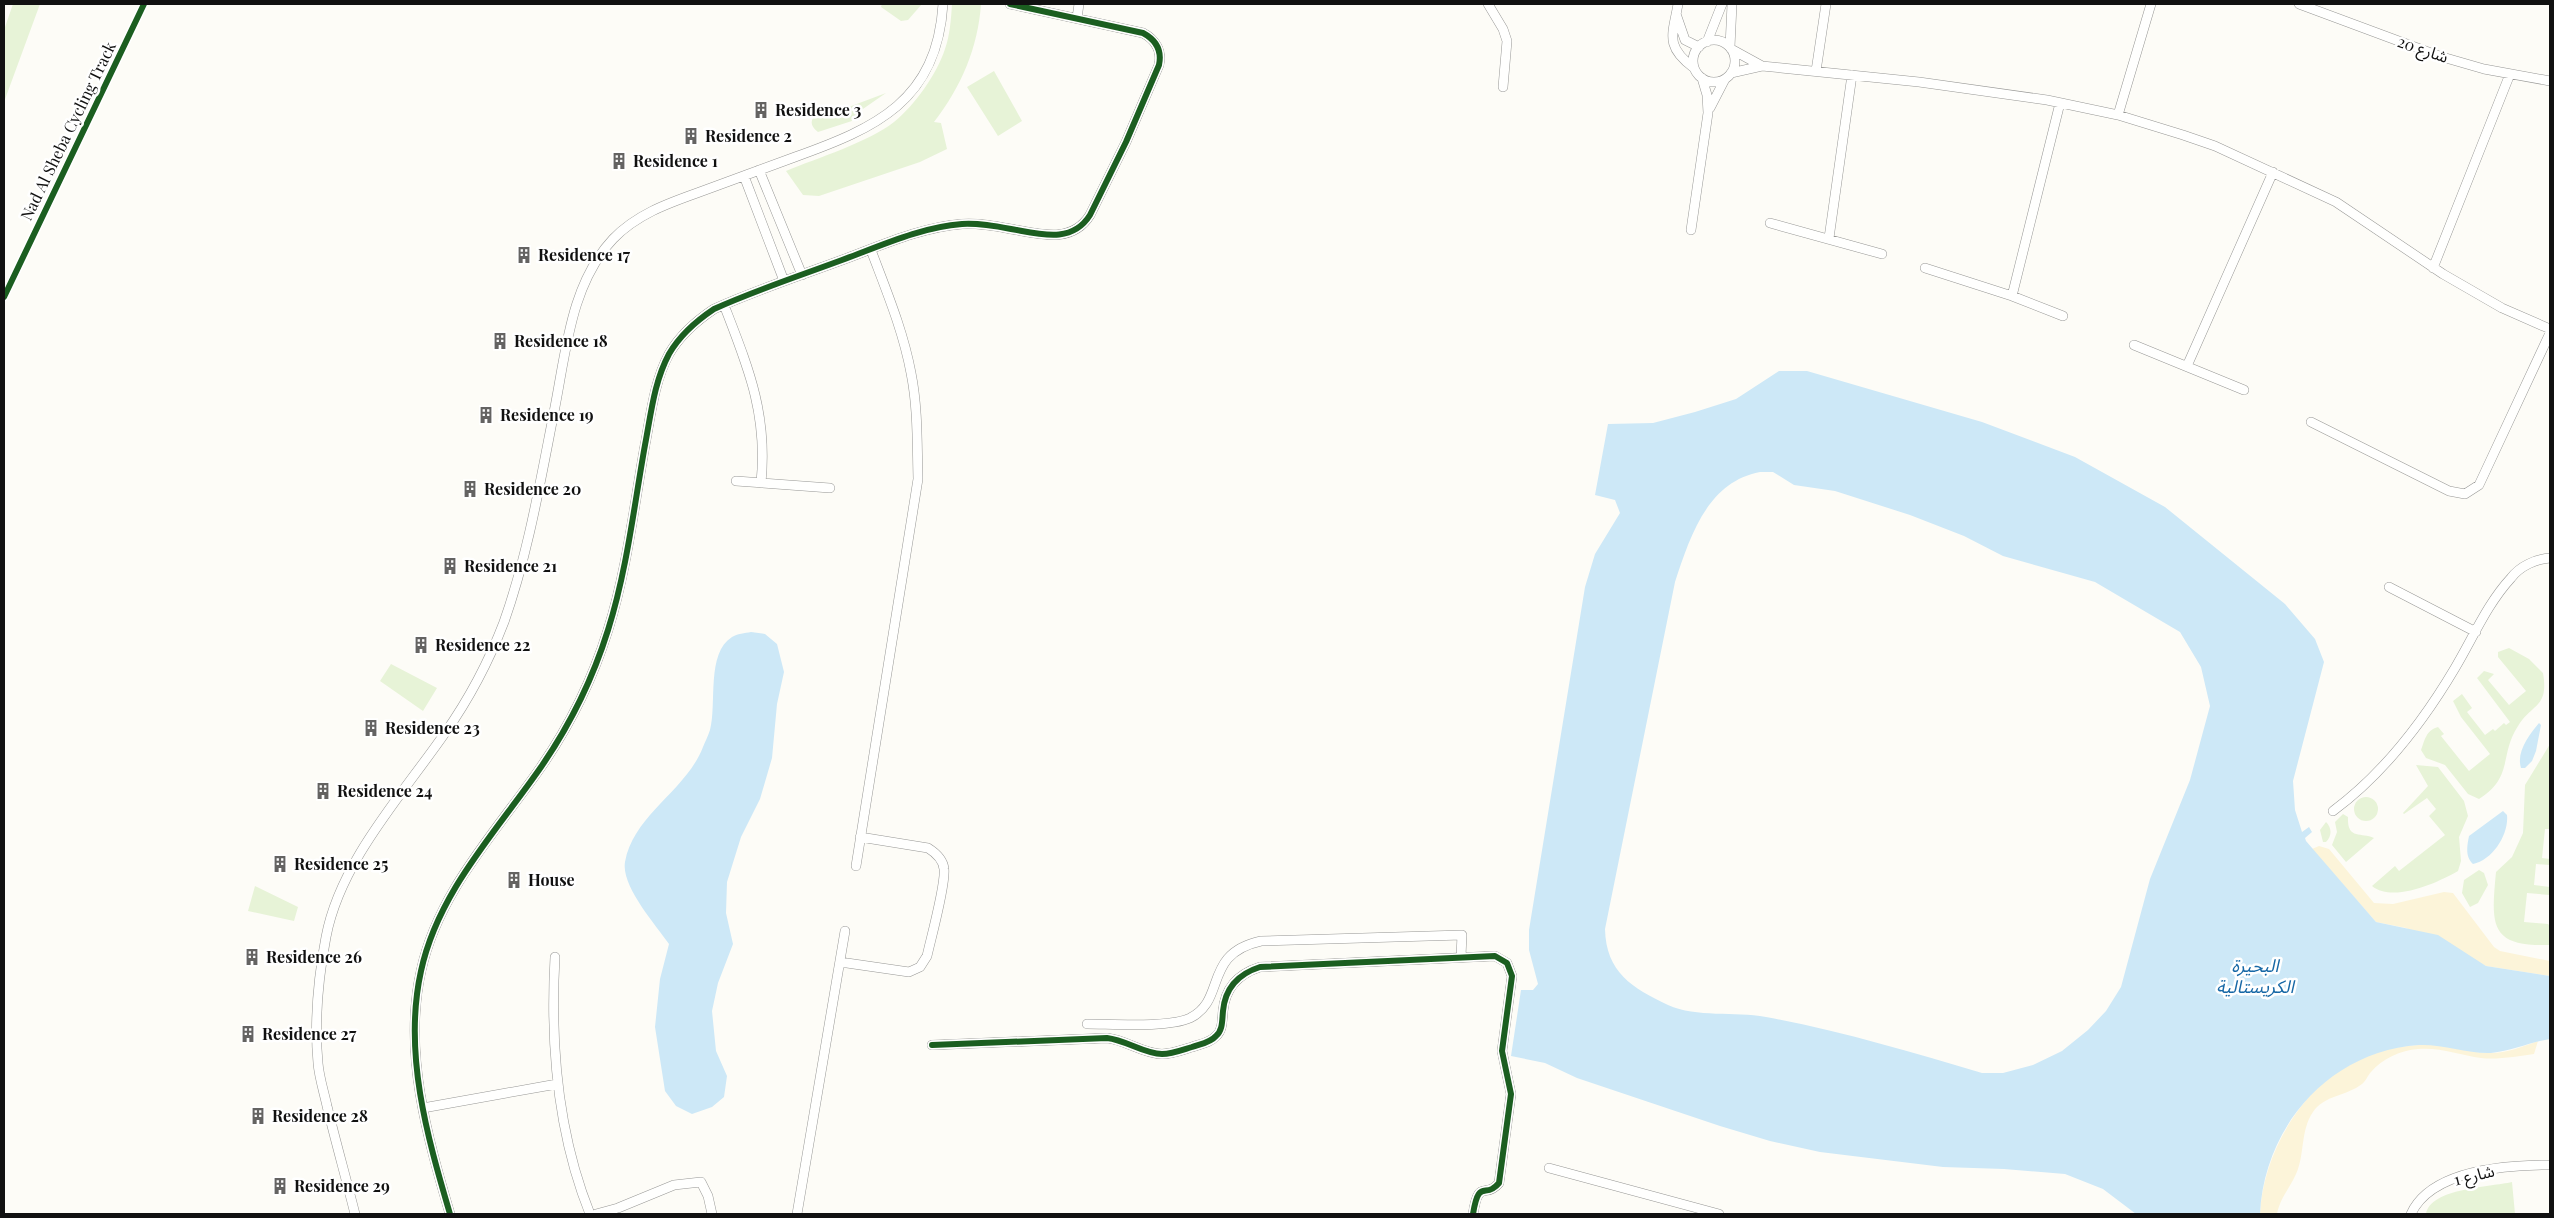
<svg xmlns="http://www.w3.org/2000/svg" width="2554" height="1218" viewBox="0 0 2554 1218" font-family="'Playfair Display','Noto Sans Arabic',serif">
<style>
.green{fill:#e7f3d7}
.sand{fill:#fcf4d9}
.water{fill:#cde8f7;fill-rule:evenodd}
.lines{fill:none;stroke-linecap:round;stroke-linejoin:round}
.street-casing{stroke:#979795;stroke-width:10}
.street{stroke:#fffffe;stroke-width:9}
.cycleway-casing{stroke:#fff;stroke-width:9}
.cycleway{stroke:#1b5e20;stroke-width:6}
.labels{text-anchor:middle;stroke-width:5;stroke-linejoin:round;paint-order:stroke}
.street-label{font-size:16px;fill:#111;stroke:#fff}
.poi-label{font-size:16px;font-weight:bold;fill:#111;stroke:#fff;text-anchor:start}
.water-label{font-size:18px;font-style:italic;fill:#1768a6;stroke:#fff}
</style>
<rect width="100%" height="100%" fill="#fdfcf7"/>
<path class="green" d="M13 4H40L4 102V30Z
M882 4H922L908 20 901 21 881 7Z
M952 4H981C978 48 961 87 934 122L941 123 947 149 920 162 819 196 803 195 786 171C817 158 869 142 894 122 915 105 937 74 945 49 950 35 951 19 952 4Z
M994 71 1022 121 998 136 967 87Z
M886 93 860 111 858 119 818 132C803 121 818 112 828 105L846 108Z
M2509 648 2529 659 2543 673C2549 708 2532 703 2518 726 2499 755 2514 777 2479 799L2468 794 2445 765 2426 758 2421 750C2425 740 2426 730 2438 727L2444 734 2441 736 2469 771 2490 754 2461 717 2453 701 2462 694 2472 708 2467 712 2485 735 2493 729 2495 731 2504 723 2506 725 2510 722 2477 678 2484 671 2494 674 2488 680 2509 705 2526 691 2498 657V652Z
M391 664 437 688 423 711 380 681Z
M2550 744V829H2545L2542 858 2550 859V865L2536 864 2534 885 2550 887V895L2527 893 2524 922 2548 924 2550 926V945C2489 947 2491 925 2496 872L2512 857 2523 833 2525 785Z
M2416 765 2438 767 2464 801 2468 816 2459 837 2461 861 2458 871C2437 883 2393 903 2372 886L2395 866 2399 871 2445 835 2429 816 2436 809 2427 798 2404 814 2403 813 2428 786Z
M2354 809a12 12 0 1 1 24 0a12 12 0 1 1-24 0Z
M2343 814 2348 817C2347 840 2361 832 2374 838L2346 862 2332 845 2337 832 2335 822Z
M2326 822C2332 828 2332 836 2326 842H2323L2320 830Z
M2479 870 2484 873 2488 885 2478 903 2470 907 2462 893 2464 880Z
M255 886 298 907 294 921 248 911Z
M2512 1182 2515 1214H2426C2431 1188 2490 1187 2512 1182Z"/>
<path class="sand" d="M2319 846 2329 849 2374 903 2393 904 2444 892 2453 893 2494 947 2500 951 2550 961V976L2486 966 2406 928 2376 922 2312 849Z
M2538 1041 2534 1054C2518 1056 2498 1060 2481 1058 2461 1055 2439 1047 2418 1049 2401 1050 2382 1059 2371 1072 2368 1075 2366 1081 2362 1084 2347 1096 2324 1095 2313 1112 2300 1131 2305 1154 2296 1174 2290 1188 2280 1198 2277 1214H2260C2263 1149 2309 1073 2374 1053 2388 1048 2404 1046 2419 1045 2441 1043 2465 1052 2487 1053 2505 1054 2521 1047 2538 1041Z"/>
<path class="water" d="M1779 371H1807L1982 422 2075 457 2165 507 2285 604 2315 639 2324 662 2293 781 2295 810 2302 832 2309 827 2312 832 2305 838 2306 841 2376 922 2438 935 2486 966 2550 976V1039C2530 1042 2512 1051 2491 1053 2468 1054 2443 1044 2419 1045 2330 1051 2264 1126 2260 1214H2136L2103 1189 2065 1174 2004 1169 1943 1167 1820 1152 1770 1141 1720 1126 1577 1078 1545 1063 1511 1056 1521 990H1533L1538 984 1529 950V930L1585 587 1595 554 1620 513 1615 500 1595 495 1608 424 1653 423 1695 412 1736 399ZM1760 472H1773L1794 485 1835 491 1910 515 1964 536 2003 556 2095 582 2180 632 2201 667 2210 706 2190 780 2150 879 2121 987 2106 1011 2088 1030 2062 1051 2033 1065 2003 1073H1982C1911 1052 1838 1030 1766 1017 1734 1011 1697 1018 1668 1005 1632 988 1606 972 1605 929L1675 582C1690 537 1707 482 1760 472Z
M751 632 765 634 777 644 784 672 777 704 772 758 760 799 741 837 727 882 726 913 733 944 718 983 712 1011 716 1051 727 1076 724 1097 712 1107 692 1114 676 1106 665 1091 655 1027 660 979 669 944C655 924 621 886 625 862 634 814 686 791 703 747 705 742 708 736 710 730 717 704 706 653 732 637 737 634 745 633 751 632Z
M2539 723 2541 725 2536 751 2532 761 2525 768H2521C2516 752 2529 735 2539 723Z
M2503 811 2507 815C2509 834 2493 860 2473 864 2465 857 2467 846 2469 836Z"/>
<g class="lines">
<g class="street-casing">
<path id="street" d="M1488 4 1503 29 1507 41 1503 87
M1678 4C1673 34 1664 46 1694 68
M2299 4 2439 56 2484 69 2550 81
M1676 14 1685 40 1699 47
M1077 18 1079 4
M1693 61a21 21 0 1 1 42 0a21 21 0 1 1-42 0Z
M1707 42 1722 4
M1730 47 1732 4
M1731 49 1762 66 1919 82 2047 100 2118 115 2183 135 2215 146 2336 202 2443 274 2502 308 2550 329
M1816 71 1826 4
M1731 73 1762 66
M1710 108 1725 79
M2118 115 2151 4
M759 170 802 275
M744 176 784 281
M1770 223 1882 254
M1691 230 1708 113 1707 95 1702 78
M1829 238 1852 75
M1925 268 2012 296 2063 316
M2433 268 2510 74
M2012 296 2060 103
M724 305C748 367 768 414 761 483
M2134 345 2244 390
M2187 366 2273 172
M2311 422 2449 491 2465 494 2479 485 2550 333
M736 481 830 488
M2389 587 2476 632
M2333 811C2383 774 2423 722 2455 668 2473 638 2487 604 2511 578 2520 566 2536 559 2550 558
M856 866 918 479C917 443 918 408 911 373 903 330 886 290 871 250
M555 957C550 1045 557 1132 590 1214
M840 962 909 972 920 967 927 956C931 938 946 884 944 869 943 859 936 853 928 848L860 837
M1087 1024C1113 1024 1168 1028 1190 1018 1227 1000 1202 954 1261 941L1462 935 1461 956
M932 1045 1107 1038C1126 1040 1144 1054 1162 1054 1172 1054 1182 1050 1192 1047 1200 1044 1210 1043 1216 1036 1223 1030 1222 1020 1223 1011 1225 989 1238 974 1260 967L1495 956 1507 963 1512 976 1502 1051 1511 1094 1499 1183C1485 1200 1479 1177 1473 1214
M423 1108 557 1084
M1549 1168 1719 1214
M355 1214C346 1178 336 1143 327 1106 324 1092 319 1077 318 1063 314 1020 318 979 326 937 340 862 402 795 445 733 469 699 489 661 504 622 528 554 540 483 554 412 566 353 570 285 613 239 636 215 666 204 697 193 730 181 762 169 795 157 876 128 937 101 943 4
M450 1214C427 1136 403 1052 421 971 438 892 496 832 541 767 570 725 593 678 608 630 627 570 634 506 645 445 651 414 654 382 669 354 680 335 696 321 714 309 756 290 799 276 842 260 880 246 921 227 962 224 979 223 995 226 1011 229 1040 234 1072 244 1090 215L1126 142 1159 65C1162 51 1156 40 1143 33L1010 4
M596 1214 618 1208 674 1185 701 1182 708 1196 712 1214
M797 1214 845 931
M2411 1214C2431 1170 2507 1165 2550 1165"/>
</g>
<use href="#street" class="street"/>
<g class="cycleway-casing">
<path id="cycleway" d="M4 297 144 4
M932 1045 1107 1038C1126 1040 1144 1054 1162 1054 1172 1054 1182 1050 1192 1047 1200 1044 1210 1043 1216 1036 1223 1030 1222 1020 1223 1011 1225 989 1238 974 1260 967L1495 956 1507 963 1512 976 1502 1051 1511 1094 1499 1183C1485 1200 1479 1177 1473 1214
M450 1214C427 1136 403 1052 421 971 438 892 496 832 541 767 570 725 593 678 608 630 627 570 634 506 645 445 651 414 654 382 669 354 680 335 696 321 714 309 756 290 799 276 842 260 880 246 921 227 962 224 979 223 995 226 1011 229 1040 234 1072 244 1090 215L1126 142 1159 65C1162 51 1156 40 1143 33L1010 4"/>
</g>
<use href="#cycleway" class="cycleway"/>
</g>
<defs>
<g id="building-bare" transform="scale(1.35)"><path d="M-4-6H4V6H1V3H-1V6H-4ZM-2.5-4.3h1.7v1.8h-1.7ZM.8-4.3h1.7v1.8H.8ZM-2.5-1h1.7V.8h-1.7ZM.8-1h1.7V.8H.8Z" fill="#646362" stroke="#fff" stroke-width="2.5" paint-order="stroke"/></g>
</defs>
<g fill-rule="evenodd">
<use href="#building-bare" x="761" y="110"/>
<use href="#building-bare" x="691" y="136"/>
<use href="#building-bare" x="619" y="161"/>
<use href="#building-bare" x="524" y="255"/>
<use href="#building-bare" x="500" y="341"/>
<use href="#building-bare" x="486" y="415"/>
<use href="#building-bare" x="470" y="489"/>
<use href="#building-bare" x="450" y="566"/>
<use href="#building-bare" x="421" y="645"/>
<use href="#building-bare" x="371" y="728"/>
<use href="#building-bare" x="323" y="791"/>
<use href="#building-bare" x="280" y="864"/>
<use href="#building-bare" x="514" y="880"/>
<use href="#building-bare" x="252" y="957"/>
<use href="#building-bare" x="248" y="1034"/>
<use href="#building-bare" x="258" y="1116"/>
<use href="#building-bare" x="280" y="1186"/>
</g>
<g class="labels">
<g class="street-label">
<text transform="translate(2423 49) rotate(19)" y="6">شارع 20</text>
<text transform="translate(68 131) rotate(-64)" y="6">Nad Al Sheba Cycling Track</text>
<text transform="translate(2474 1175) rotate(-14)" y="6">شارع 1</text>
</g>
<g class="poi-label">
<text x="775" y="116">Residence 3</text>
<text x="705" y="142">Residence 2</text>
<text x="633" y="167">Residence 1</text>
<text x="538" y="261">Residence 17</text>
<text x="514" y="347">Residence 18</text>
<text x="500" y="421">Residence 19</text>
<text x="484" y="495">Residence 20</text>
<text x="464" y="572">Residence 21</text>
<text x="435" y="651">Residence 22</text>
<text x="385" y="734">Residence 23</text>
<text x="337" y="797">Residence 24</text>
<text x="294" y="870">Residence 25</text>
<text x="528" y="886">House</text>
<text x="266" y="963">Residence 26</text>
<text x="262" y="1040">Residence 27</text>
<text x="272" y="1122">Residence 28</text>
<text x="294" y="1192">Residence 29</text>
</g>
<g class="water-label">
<text x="2255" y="972">البحيرة<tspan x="2255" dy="21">الكريستالية</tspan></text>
</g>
</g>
<rect width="2554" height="1218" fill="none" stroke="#111111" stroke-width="10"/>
</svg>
